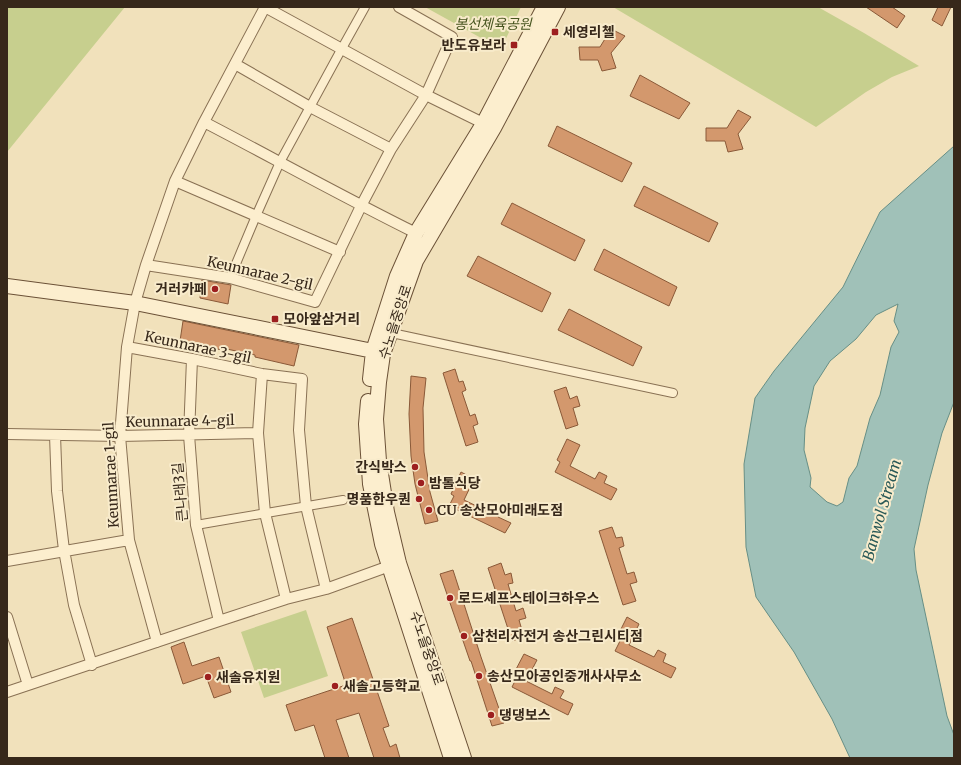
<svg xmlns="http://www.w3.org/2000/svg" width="961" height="765" viewBox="0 0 961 765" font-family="Merriweather,'Noto Sans KR',serif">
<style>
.green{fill:#c7cf8e}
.water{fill:#a0c1b8;stroke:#678f86;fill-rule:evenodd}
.building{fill:#d3986d;stroke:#8a5938}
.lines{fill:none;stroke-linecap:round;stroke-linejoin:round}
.pedestrian-casing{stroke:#897154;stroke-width:10}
.minor-casing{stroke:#897154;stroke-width:12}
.secondary-casing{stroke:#6b5137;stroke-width:16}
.pedestrian{stroke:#fceece;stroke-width:8}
.minor{stroke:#fceece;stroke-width:10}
.secondary{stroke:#fceece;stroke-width:14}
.poi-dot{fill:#9d1f1f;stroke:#f8ebcb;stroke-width:1.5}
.labels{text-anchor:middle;stroke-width:4;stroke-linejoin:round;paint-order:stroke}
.park-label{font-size:14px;font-style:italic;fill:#47551f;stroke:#f8ebcb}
.poi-label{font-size:14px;font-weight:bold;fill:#37281a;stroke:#f8ebcb;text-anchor:start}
.street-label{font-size:14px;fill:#37281a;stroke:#f8ebcb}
.water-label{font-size:15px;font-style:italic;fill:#285856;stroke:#f8ebcb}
</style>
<rect width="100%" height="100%" fill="#f1e1bb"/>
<path class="green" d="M7 7H125L7 152Z
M425 7H521L501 49Z
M613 7H818L864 33 919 66 892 77 866 92 816 127Z
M306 610 328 676 264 698 241 632Z"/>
<path class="water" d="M954 146V402L942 433 928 485 914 549 916 570 947 716 954 735V758H850L832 719 794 652 756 597 746 547 744 464 755 398 774 371 843 287 880 212ZM898 304 894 321 899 332 891 347 880 395 870 418 857 466 849 478 843 502 837 506 827 502 810 487 811 478 804 450 805 428 814 386 830 361 856 339 876 315Z"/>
<path class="building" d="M866 7H892L905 16 897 28Z
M938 7H951L942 26 932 20Z
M611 29 625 36 611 53 616 68 602 71 598 60H580L579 47H600Z
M640 75 690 103 679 119 630 96Z
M738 110 751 117 738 134 743 149 728 152 725 141H706V128H727Z
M557 126 632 163 622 182 548 146Z
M644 186 718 223 709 242 634 206Z
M512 203 585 240 575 261 501 224Z
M604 249 677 287 669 306 594 270Z
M478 256 551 293 542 312 467 276Z
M202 280 231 285 228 304 200 298Z
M569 309 642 347 633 366 558 330Z
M183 321 299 345 294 366 255 357V355L222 348V350L180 341Z
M455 369 459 382 463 381 466 390 462 392 470 416 475 414 478 424 473 426 478 442 466 446 443 373Z
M411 376 426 378 423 408 424 452 430 492 438 521 425 524 415 484 411 456 409 414Z
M566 387 570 399 577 396 580 406 573 408 578 425 566 429 554 391Z
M567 439 580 445 570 466 595 479 599 472 607 476 604 483 617 489 611 500 555 472 560 462 557 460Z
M461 472 474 479 464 500 489 512 493 505 501 510 498 517 511 523 505 533 449 506 454 496 451 494Z
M612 527 616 538 622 537 624 546 619 548 627 574 634 572 637 582 630 584 636 601 623 605 599 531Z
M501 563 505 575 511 573 513 583 508 584 516 611 523 608 526 618 519 620 524 637 512 641 488 568Z
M453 570 481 657 504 723 492 726 471 661H470L440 574Z
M627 617 639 624 629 645 654 657 658 650 666 654 663 662 676 668 671 678 615 651 620 641 616 639Z
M352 618 389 726 383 728 390 747 396 744 400 758H374L359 713 336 720 349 758H325L314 725 295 731 286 705 346 685 327 627Z
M184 642 192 666 219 657 231 692 214 698 206 676 183 684 171 647Z
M524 654 537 660 526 681 552 694 555 687 564 691 560 698 573 704 568 715 512 687 517 677 513 675Z"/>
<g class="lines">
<g class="pedestrian-casing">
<path id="pedestrian" d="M230 278 256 216 280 162 341 50 365 7
M387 332 673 393
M196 525 343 500"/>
</g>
<g class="minor-casing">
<path id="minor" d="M265 7 426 95 489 126
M235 64 310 107 391 149
M204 122C275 159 345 198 416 233
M175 181 340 252
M146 265 230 278 315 302 361 206 391 149 426 95 452 37 399 7
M127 347 192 359 262 374 302 379 299 430 306 506 326 589
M192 359 189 435 196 525 219 621
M262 374 258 433 265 513 286 599
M7 434 120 436 258 433
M55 435 57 491 64 550 74 605 92 665
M7 561 129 540
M7 617 28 685
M157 642 129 540 120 436 127 347 135 303 146 265 175 181 204 122 265 7
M7 692 219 621 286 599 326 589 395 564"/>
</g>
<g class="secondary-casing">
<path id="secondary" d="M7 286 135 303 373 351 380 353
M370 379 373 351 397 276 416 233 483 124 544 7
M368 401 366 424 370 484 382 544 451 758
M464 758 399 563 387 512 379 461 376 419 379 382 383 354 416 261 494 128 558 7"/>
</g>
<use href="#pedestrian" class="pedestrian"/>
<use href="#minor" class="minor"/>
<use href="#secondary" class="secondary"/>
</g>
<g class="poi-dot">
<rect x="551" y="28" width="8" height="8" rx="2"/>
<rect x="510" y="41" width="8" height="8" rx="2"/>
<circle cx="215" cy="289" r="4"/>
<rect x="271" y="315" width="8" height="8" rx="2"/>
<circle cx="415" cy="467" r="4"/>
<circle cx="421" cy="483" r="4"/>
<circle cx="419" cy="499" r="4"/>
<circle cx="429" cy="510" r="4"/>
<circle cx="450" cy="598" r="4"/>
<circle cx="464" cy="636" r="4"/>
<circle cx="479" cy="676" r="4"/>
<circle cx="208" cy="677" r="4"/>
<circle cx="335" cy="686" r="4"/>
<circle cx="491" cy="715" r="4"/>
</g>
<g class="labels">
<g class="park-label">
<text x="493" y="29">봉선체육공원</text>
</g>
<g class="poi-label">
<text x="563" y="37">세영리첼</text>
<text x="506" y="50" text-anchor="end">반도유보라</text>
<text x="207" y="294" text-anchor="end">거러카페</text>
<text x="283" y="324">모아앞삼거리</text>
<text x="407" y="472" text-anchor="end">간식박스</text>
<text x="429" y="488">밤톨식당</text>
<text x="411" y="504" text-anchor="end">명품한우퀀</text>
<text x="437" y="515">CU 송산모아미래도점</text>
<text x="458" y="603">로드셰프스테이크하우스</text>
<text x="472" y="641">삼천리자전거 송산그린시티점</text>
<text x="487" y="681">송산모아공인중개사사무소</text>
<text x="216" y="682">새솔유치원</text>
<text x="343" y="691">새솔고등학교</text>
<text x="499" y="720">댕댕보스</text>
</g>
<g class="street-label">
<text transform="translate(260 273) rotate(13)" y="5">Keunnarae 2-gil</text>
<text transform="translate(395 322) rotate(-72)" y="5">수노을중앙로</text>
<text transform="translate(198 347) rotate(12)" y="5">Keunnarae 3-gil</text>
<text transform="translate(180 421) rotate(-1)" y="5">Keunnarae 4-gil</text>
<text transform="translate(111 475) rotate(-93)" y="5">Keunnarae 1-gil</text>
<text transform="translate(180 492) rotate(-95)" y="5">큰나래3길</text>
<text transform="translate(427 648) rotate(71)" y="5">수노을중앙로</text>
</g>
<g class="water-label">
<text transform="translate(882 510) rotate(-74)" y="5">Banwol Stream</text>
</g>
</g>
<rect width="961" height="765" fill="none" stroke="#37281a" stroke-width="16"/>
</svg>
